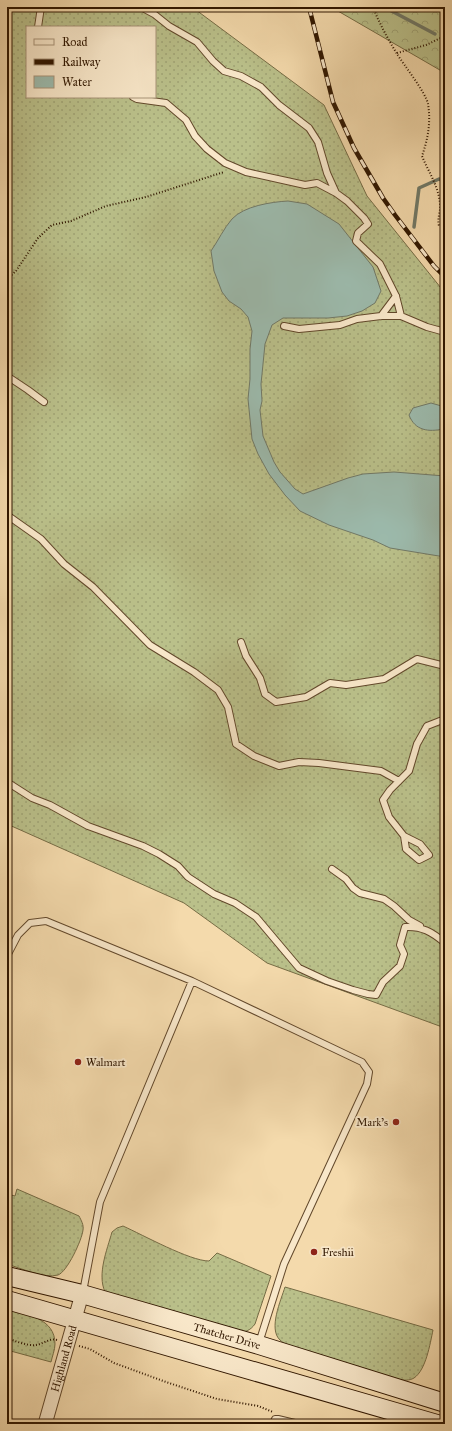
<svg xmlns="http://www.w3.org/2000/svg" width="452" height="1431" viewBox="0 0 452 1431" font-family="'IM FELL Great Primer',serif">
<style>
.grass{fill:url(#grass-dots);stroke:#766c45;fill-rule:evenodd}
.forest{fill:url(#forest-crowns);stroke:#766c45}
.water{fill:#9cbaac;stroke:#717967}
.lines{fill:none;stroke-linecap:round;stroke-linejoin:round}
.stream{stroke:#717967;stroke-width:3.5}
.lane-casing{stroke:#62482b;stroke-width:8}
.street-casing{stroke:#62482b;stroke-width:15}
.secondary-casing{stroke:#311700;stroke-width:20}
.path{stroke:#311700;stroke-width:2;stroke-dasharray:1 2;stroke-linecap:butt}
.lane{stroke:#f8e7c9;stroke-width:6}
.street{stroke:#f8e7c9;stroke-width:13}
.secondary{stroke:#f8e7c9;stroke-width:18}
.rail-casing{stroke:#311700;stroke-width:4.5}
.rail{stroke:#f8e7c9;stroke-width:3;stroke-dasharray:9;stroke-linecap:butt}
.poi-dot{fill:#8f2418;stroke:#f8e7c9;stroke-width:1.5}
.labels{text-anchor:middle;stroke-width:3.5;stroke-linejoin:round;paint-order:stroke}
.poi-label{font-size:11px;fill:#311700;stroke:#f8e7c9;text-anchor:start}
.street-label{font-size:11px;fill:#311700;stroke:#f8e7c9}
</style>
<defs>
<pattern id="grass-dots" width="8" height="8" patternUnits="userSpaceOnUse"><rect width="8" height="8" fill="#bac08a"/><path d="M2 2h.1M6 6h.1" fill="none" stroke="#a0a475" stroke-width="1.8" stroke-linecap="round"/></pattern>
<pattern id="forest-crowns" width="20" height="18" patternUnits="userSpaceOnUse"><rect width="20" height="18" fill="#bac08a"/><path d="M2 6a3 3 0 1 1 6 0M12 15a3 3 0 1 1 6 0" fill="none" stroke="#a0a475"/></pattern>
</defs>
<rect width="100%" height="100%" fill="#f4daac"/>
<filter id="stains"><feTurbulence type="fractalNoise" baseFrequency=".005" numOctaves="4"/><feColorMatrix values="0 0 0 0 .2 0 0 0 0 .09 0 0 0 0 .02 0 0 0 .5 -.17"/></filter>
<radialGradient id="worn" r=".72"><stop offset=".6" stop-color="#630" stop-opacity="0"/><stop offset="1" stop-color="#630" stop-opacity=".3"/></radialGradient>
<path class="grass" d="M7 7H192L324 105 367 196 445 293V1028L267 963 184 903 7 824ZM27 27H155V97H27Z
M17 1189 79 1216C81 1220 84 1225 83 1230 82 1240 67 1272 58 1275 45 1279 20 1268 7 1264V1194L15 1196Z
M123 1226C143 1235 190 1261 209 1261L217 1253 271 1276 255 1324C250 1331 245 1332 237 1333L105 1292C97 1274 107 1250 112 1232L117 1228Z
M285 1287 433 1330C430 1344 426 1370 414 1378 409 1381 404 1380 398 1380L288 1345C285 1344 282 1342 280 1340 268 1329 281 1300 285 1287Z
M7 1309C27 1315 55 1318 55 1344 55 1350 52 1357 51 1362L7 1350Z"/>
<path class="forest" d="M331 7H445V73Z"/>
<path class="water" d="M288 201 307 204 339 224 373 267 381 291 375 303 362 311 347 316 328 318H283L272 325 265 344 261 384 262 401 260 410 263 436 274 462 280 472 295 489 303 494 348 478 363 474 394 472 445 476V557L390 548 373 540 329 525 300 511 285 495 269 474 258 454 252 439 248 399 250 379V349L252 331 248 317 241 309 229 301 222 292 214 271 211 251C218 241 224 228 232 219 244 206 271 202 288 201Z
M431 403 445 407V428L443 429C429 432 415 431 409 415L413 408Z"/>
<g class="lines">
<path class="stream" d="M384 7 435 34
M414 227 419 188 439 179 445 181"/>
<g class="lane-casing">
<path id="lane" d="M141 7 154 14 169 26 197 42 213 61 224 71 241 76 261 87 279 105 309 128 318 142 327 173 336 193
M38 27 41 7
M133 97 137 99 166 103 173 109 186 120 195 136 207 149 225 163 246 172 305 185 317 183 336 193 347 201 364 218 368 224 358 233 356 241 380 264 396 296 401 316
M381 316 396 296
M284 326 299 329 340 325 357 319 381 316H401L427 327 445 332
M7 376 28 390 44 402
M7 515 41 539 64 564 93 587 150 645 194 672 218 690 228 707 236 744 254 756 279 766 299 762 319 763 381 771 399 781
M241 642 246 656 260 678 265 694 276 702 306 697 330 683 346 685 384 679 417 659 445 666
M7 782 32 798 50 805 88 826 143 846 159 854 178 866 188 877 214 894 235 903 256 917 299 968 327 981 353 990 368 994 376 995 383 982 400 966 404 954 400 945 405 927C422 926 432 932 445 943
M404 836 406 849 419 860 429 855 420 844 404 836 389 817 383 800 390 790 409 771 417 744 427 726 445 719
M332 869 346 879 353 888 360 893 384 899 394 906 409 920 420 926
M7 956 18 935 30 923 46 921 192 981
M83 1292 100 1202 192 981 362 1062 369 1072 367 1084 284 1264 259 1343
M273 1424 275 1419H278L299 1424"/>
</g>
<g class="street-casing">
<g id="street">
<path id="s1" d="M45 1424 82 1294"/>
</g>
</g>
<g class="secondary-casing">
<g id="secondary">
<path id="s2" d="M7 1276 82 1294 259 1345 445 1403"/>
<path d="M7 1300 437 1424"/>
</g>
</g>
<path class="path" d="M373 7C379 23 388 39 397 54 404 65 426 93 428 104 431 122 428 139 422 156 428 171 439 187 440 204 441 212 437 217 439 226L445 227
M397 53 426 45 445 36
M7 279 16 271 38 238 52 225 71 221 106 206 146 197 224 172
M7 1338C15 1341 27 1346 36 1345 43 1344 49 1338 57 1340
M79 1346 90 1349 114 1363 166 1382 217 1399 258 1406 273 1412
M305 1420 321 1422 328 1424"/>
<use href="#lane" class="lane"/>
<use href="#street" class="street"/>
<use href="#secondary" class="secondary"/>
<g class="rail-casing">
<path id="rail" d="M309 7 333 102 354 148 383 198 395 215 434 266 445 277"/>
</g>
<use href="#rail" class="rail"/>
</g>
<g class="poi-dot">
<circle cx="78" cy="1062" r="4"/>
<circle cx="396" cy="1122" r="4"/>
<circle cx="314" cy="1252" r="4"/>
</g>
<g class="labels">
<g class="poi-label">
<text x="86" y="1066">Walmart</text>
<text x="388" y="1126" text-anchor="end">Mark's</text>
<text x="322" y="1256">Freshii</text>
</g>
<g class="street-label">
<text dy="4" stroke="none"><textPath href="#s2" startOffset="228">Thatcher Drive</textPath></text>
<text dy="4" stroke="none"><textPath href="#s1" startOffset="68">Highland Road</textPath></text>
</g>
</g>
<rect width="452" height="1431" fill="none" stroke="#f4daac" stroke-width="24"/>
<rect x="8" y="8" width="436" height="1415" fill="none" stroke="#311700" stroke-width="2"/>
<rect x="12" y="12" width="428" height="1407" fill="none" stroke="#311700"/>
<rect x="26" y="26" width="130" height="72" fill="#f8e7c9" stroke="#a89479"/>
<rect x="34" y="39" width="20" height="6" fill="#f8e7c9" stroke="#a89479"/>
<text x="62" y="46" font-size="12" fill="#311700">Road</text>
<rect x="34" y="59" width="20" height="6" fill="#311700" stroke="#a89479"/>
<text x="62" y="66" font-size="12" fill="#311700">Railway</text>
<rect x="34" y="76" width="20" height="12" fill="#9cbaac" stroke="#a89479"/>
<text x="62" y="86" font-size="12" fill="#311700">Water</text>
<rect width="100%" height="100%" filter="url(#stains)"/>
<rect width="100%" height="100%" fill="url(#worn)"/>
</svg>
